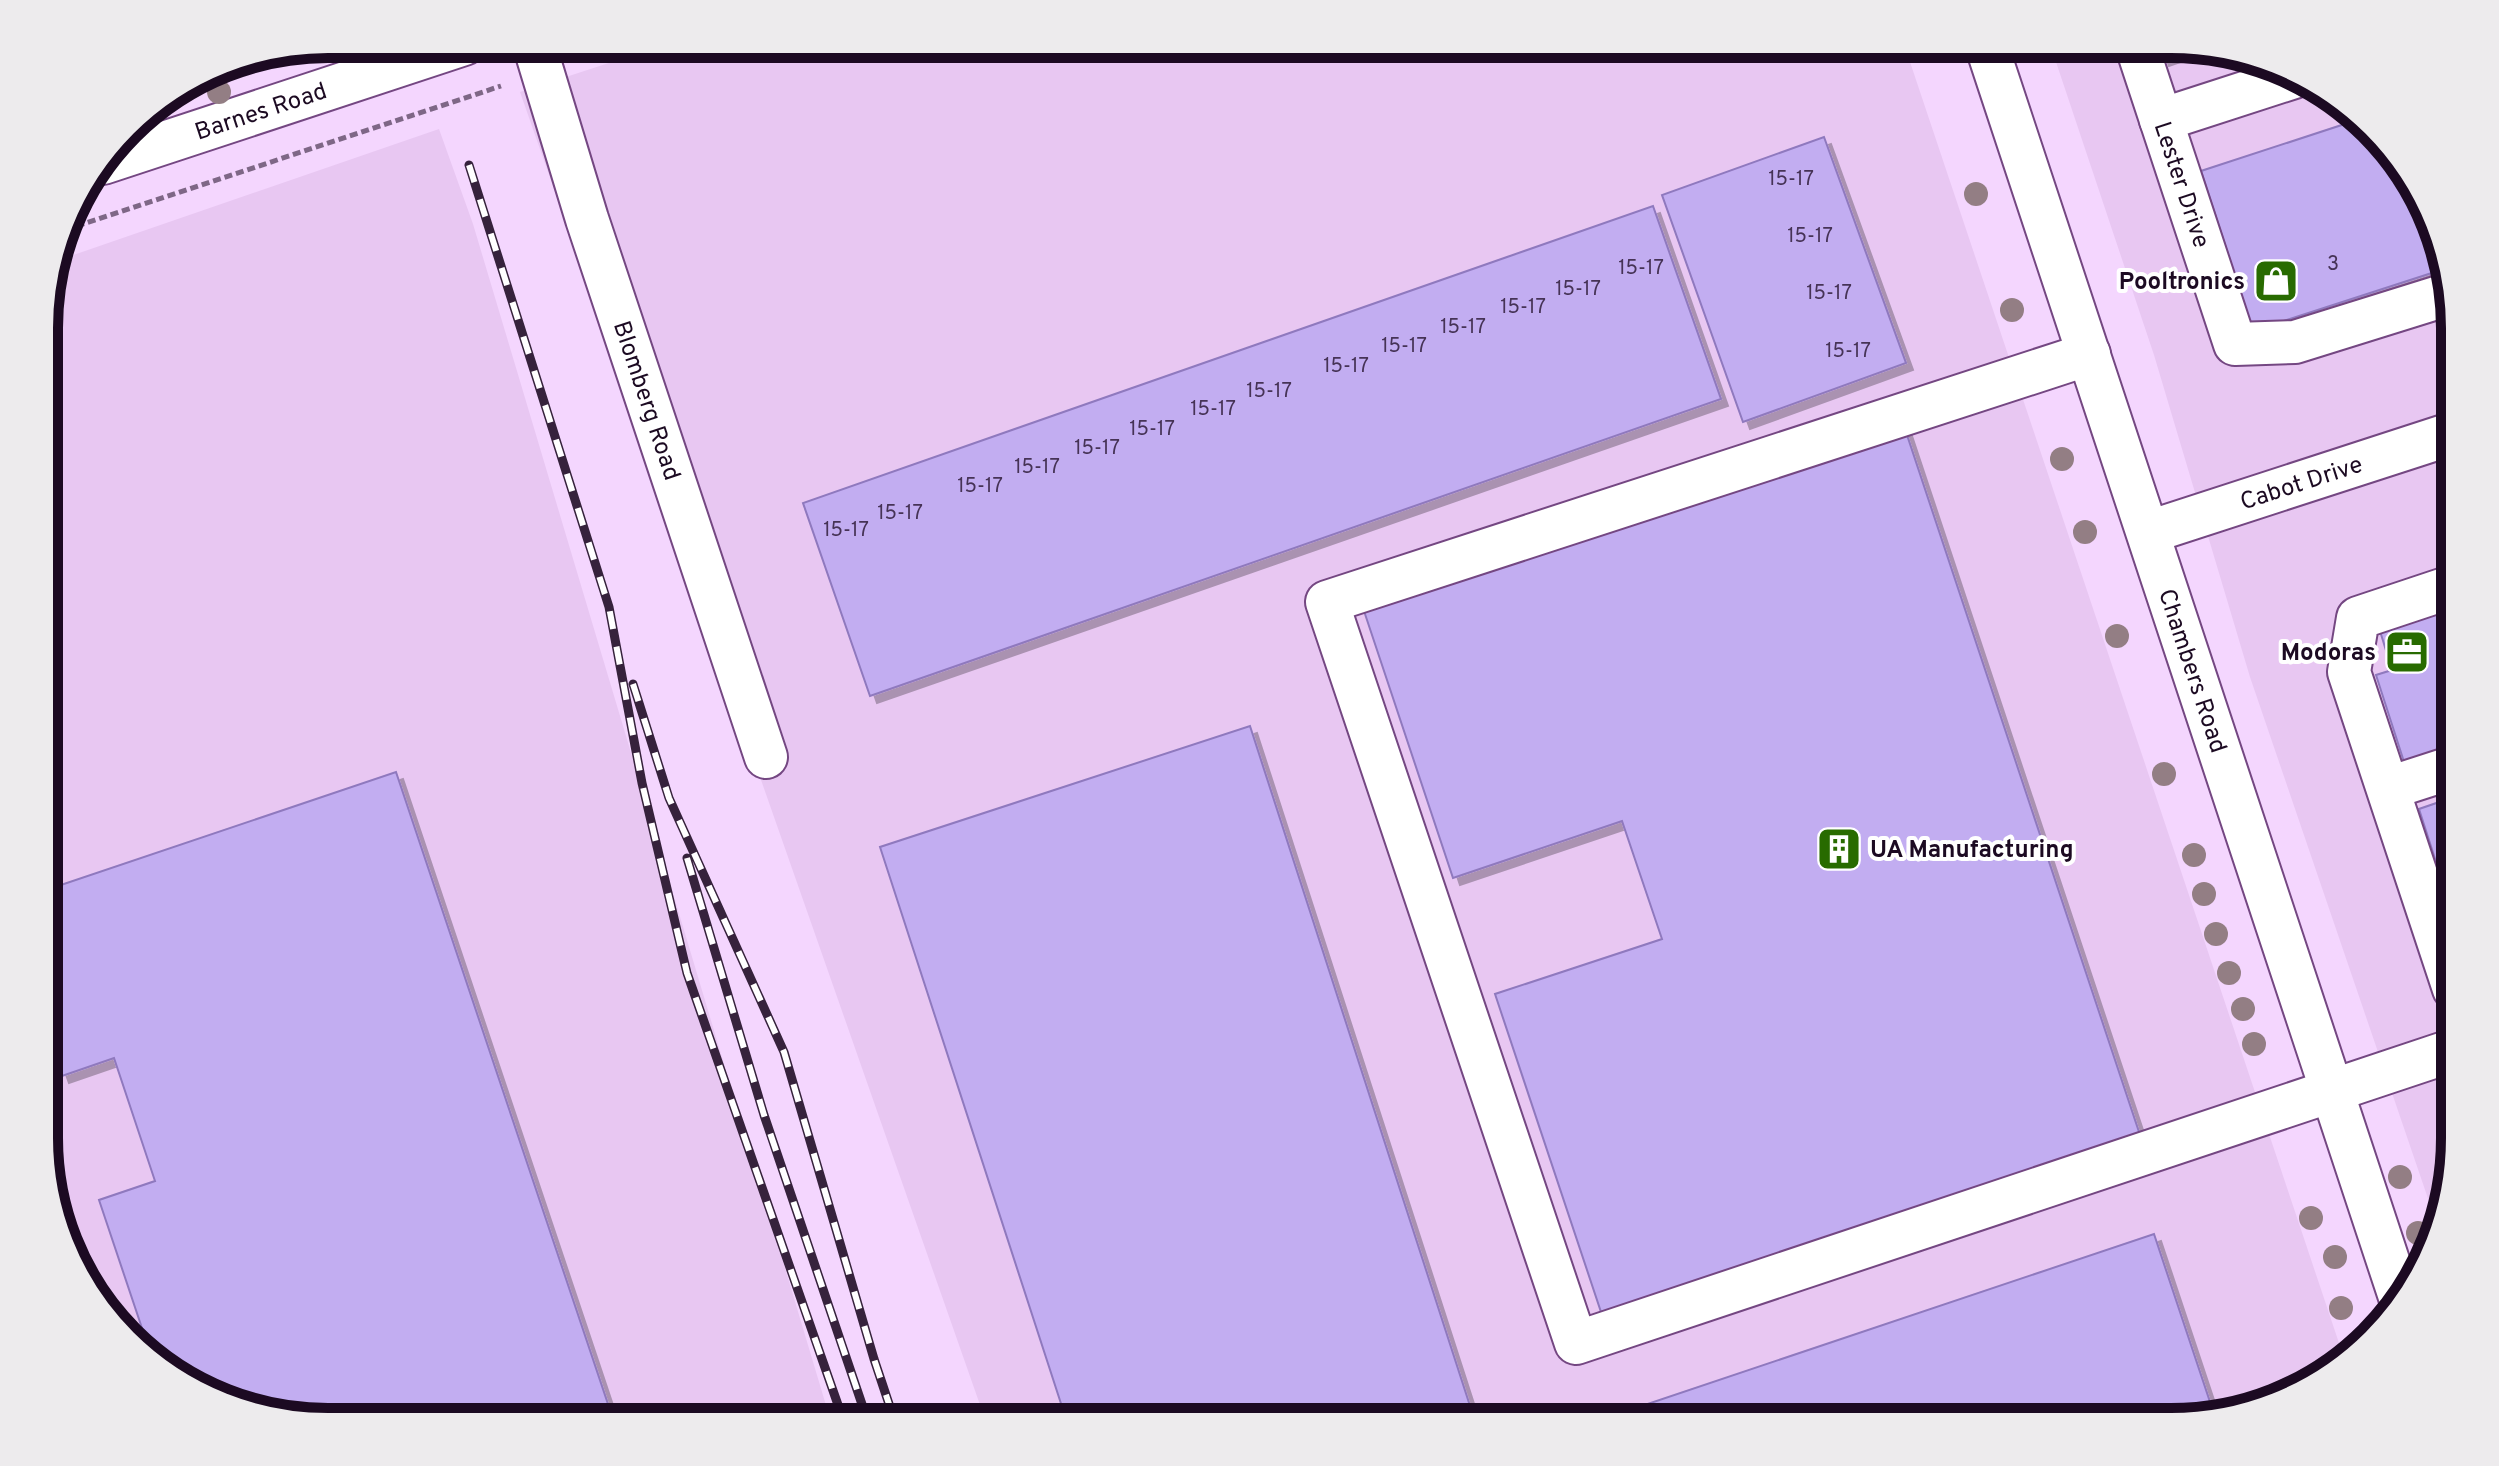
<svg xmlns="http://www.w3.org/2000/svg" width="2499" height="1466" viewBox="0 0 2499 1466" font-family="Overpass,sans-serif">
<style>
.built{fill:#e8c7f2}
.building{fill:#c2adf1;stroke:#8f79be;stroke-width:2;filter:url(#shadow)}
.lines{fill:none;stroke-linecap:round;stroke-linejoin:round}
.minor-casing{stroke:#744782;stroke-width:46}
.path{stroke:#7e6786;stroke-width:5;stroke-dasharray:8 4;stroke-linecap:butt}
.minor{stroke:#fff;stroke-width:42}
.rail-casing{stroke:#36223c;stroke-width:9}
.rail{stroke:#fff;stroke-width:6;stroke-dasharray:18;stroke-linecap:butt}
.tree{fill:#937e84}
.labels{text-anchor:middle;stroke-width:8;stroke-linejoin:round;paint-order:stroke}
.number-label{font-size:20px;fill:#463356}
.street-label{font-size:24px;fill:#1c0a22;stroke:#fff}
.poi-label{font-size:24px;font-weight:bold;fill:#1c0a22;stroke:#fff;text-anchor:end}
.rim{fill:none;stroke:#1c0a22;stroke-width:10}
</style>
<defs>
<filter id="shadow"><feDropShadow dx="7" dy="7" stdDeviation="0" flood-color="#0004"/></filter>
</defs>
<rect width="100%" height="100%" fill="#f4d6fe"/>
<path class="built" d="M667 44H1904L2343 1355 2313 1384 2189 1421 986 1422 520 92Z
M2050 44H2171L2313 82 2407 171 2454 309V1156L2435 1219 2250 677 2154 355Z
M439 129 473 224 831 1422H328L186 1384 92 1295 46 1175V291L56 261Z"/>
<path class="building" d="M2157 44H2171L2191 49 2162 59Z
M2354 121 2407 171 2441 270 2253 331 2201 171Z
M1824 137 1906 363 1743 422 1662 195Z
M1653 206 1721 399 870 696 803 503Z
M1905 429 2140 1135 1602 1315 1495 994 1662 939 1622 821 1453 878 1364 611Z
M2454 607V749L2405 765 2376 675 2392 670 2380 631Z
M1250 726 1471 1409 1433 1422H1067L880 847Z
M396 772 614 1422H328L186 1384 149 1349 99 1200 155 1181 114 1058 62 1076 46 1031V890Z
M2454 797V918L2419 809Z
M2154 1234 2214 1414 2189 1421 1594 1422Z"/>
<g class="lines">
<g class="minor-casing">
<g id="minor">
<path id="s1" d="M534 44 587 219 766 757"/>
<path id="s2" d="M1986 44 2400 1297"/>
<path id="s3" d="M2136 44 2235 344 2295 342 2449 294"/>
<path d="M2161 120 2294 77"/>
<path id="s4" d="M103 163 464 44"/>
<path d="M2089 354 1327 602 1576 1343 2454 1050"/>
<path id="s5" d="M2149 532 2454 433"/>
<path d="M2454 586 2358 618 2349 672 2454 989"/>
<path d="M2389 788 2454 767"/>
</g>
</g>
<path class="path" d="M583 59 628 44
M65 230 501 86"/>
<use href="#minor" class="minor"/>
<g class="rail-casing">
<path id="rail" d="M469 165 609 607 642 783 687 973 844 1422
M633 684 669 798 784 1052 874 1359 895 1422
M687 858 764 1115 868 1422"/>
</g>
<use href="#rail" class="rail"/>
</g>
<g class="tree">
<circle cx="219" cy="92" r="12"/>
<circle cx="1976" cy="194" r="12"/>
<circle cx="2012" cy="310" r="12"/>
<circle cx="2062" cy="459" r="12"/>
<circle cx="2085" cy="532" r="12"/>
<circle cx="2117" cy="636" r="12"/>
<circle cx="2164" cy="774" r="12"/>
<circle cx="2194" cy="855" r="12"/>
<circle cx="2204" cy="894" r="12"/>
<circle cx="2216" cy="934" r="12"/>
<circle cx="2229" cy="973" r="12"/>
<circle cx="2243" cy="1009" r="12"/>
<circle cx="2254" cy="1044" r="12"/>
<circle cx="2400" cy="1177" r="12"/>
<circle cx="2311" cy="1218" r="12"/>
<circle cx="2418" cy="1233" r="12"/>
<circle cx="2335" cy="1257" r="12"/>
<circle cx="2341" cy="1308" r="12"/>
</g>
<defs>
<g id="shop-square" transform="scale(2.3)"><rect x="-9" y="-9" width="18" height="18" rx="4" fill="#286b00" stroke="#fff"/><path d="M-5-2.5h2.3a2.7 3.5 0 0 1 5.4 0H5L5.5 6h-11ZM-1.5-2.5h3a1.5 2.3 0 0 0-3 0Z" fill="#fff"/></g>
<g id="office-square" transform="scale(2.3)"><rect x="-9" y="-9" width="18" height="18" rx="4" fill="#286b00" stroke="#fff"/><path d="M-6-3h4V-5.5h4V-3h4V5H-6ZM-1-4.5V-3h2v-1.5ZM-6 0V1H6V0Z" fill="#fff"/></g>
<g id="building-square" transform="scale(2.3)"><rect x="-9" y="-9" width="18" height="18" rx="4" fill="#286b00" stroke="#fff"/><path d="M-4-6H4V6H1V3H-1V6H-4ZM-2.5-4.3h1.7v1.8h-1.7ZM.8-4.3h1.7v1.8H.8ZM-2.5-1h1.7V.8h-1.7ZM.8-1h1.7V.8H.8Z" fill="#fff"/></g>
</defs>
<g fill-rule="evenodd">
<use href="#shop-square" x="2276" y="281"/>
<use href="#office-square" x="2407" y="652"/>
<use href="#building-square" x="1839" y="849"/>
</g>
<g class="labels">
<g class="number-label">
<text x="1791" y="185">15-17</text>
<text x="1810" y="242">15-17</text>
<text x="2333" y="270">3</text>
<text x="1641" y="274">15-17</text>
<text x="1578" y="295">15-17</text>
<text x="1829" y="299">15-17</text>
<text x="1523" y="313">15-17</text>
<text x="1463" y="333">15-17</text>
<text x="1404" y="352">15-17</text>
<text x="1848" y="357">15-17</text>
<text x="1346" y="372">15-17</text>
<text x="1269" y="397">15-17</text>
<text x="1213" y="415">15-17</text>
<text x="1152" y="435">15-17</text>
<text x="1097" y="454">15-17</text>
<text x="1037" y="473">15-17</text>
<text x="980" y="492">15-17</text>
<text x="900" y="519">15-17</text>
<text x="846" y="536">15-17</text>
</g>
<g class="street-label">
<text dy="8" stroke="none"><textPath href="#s4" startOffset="166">Barnes Road</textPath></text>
<text dy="8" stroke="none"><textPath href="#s3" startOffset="148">Lester Drive</textPath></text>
<text dy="8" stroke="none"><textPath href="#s1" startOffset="374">Blomberg Road</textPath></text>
<text dy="8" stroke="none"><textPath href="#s5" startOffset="160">Cabot Drive</textPath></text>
<text dy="8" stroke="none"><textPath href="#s2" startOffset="660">Chambers Road</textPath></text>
</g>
<g class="poi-label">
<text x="2245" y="289">Pooltronics</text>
<text x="2376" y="660">Modoras</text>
<text x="1870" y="857" text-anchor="start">UA Manufacturing</text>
</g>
</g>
<path d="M0 0H2499V1466H0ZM328 58H2171A270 270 0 0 1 2441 328V1138A270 270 0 0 1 2171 1408H328A270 270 0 0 1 58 1138V328A270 270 0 0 1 328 58Z" fill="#edebed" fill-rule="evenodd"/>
<path class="rim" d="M328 58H2171A270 270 0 0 1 2441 328V1138A270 270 0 0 1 2171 1408H328A270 270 0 0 1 58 1138V328A270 270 0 0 1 328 58Z"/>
</svg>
